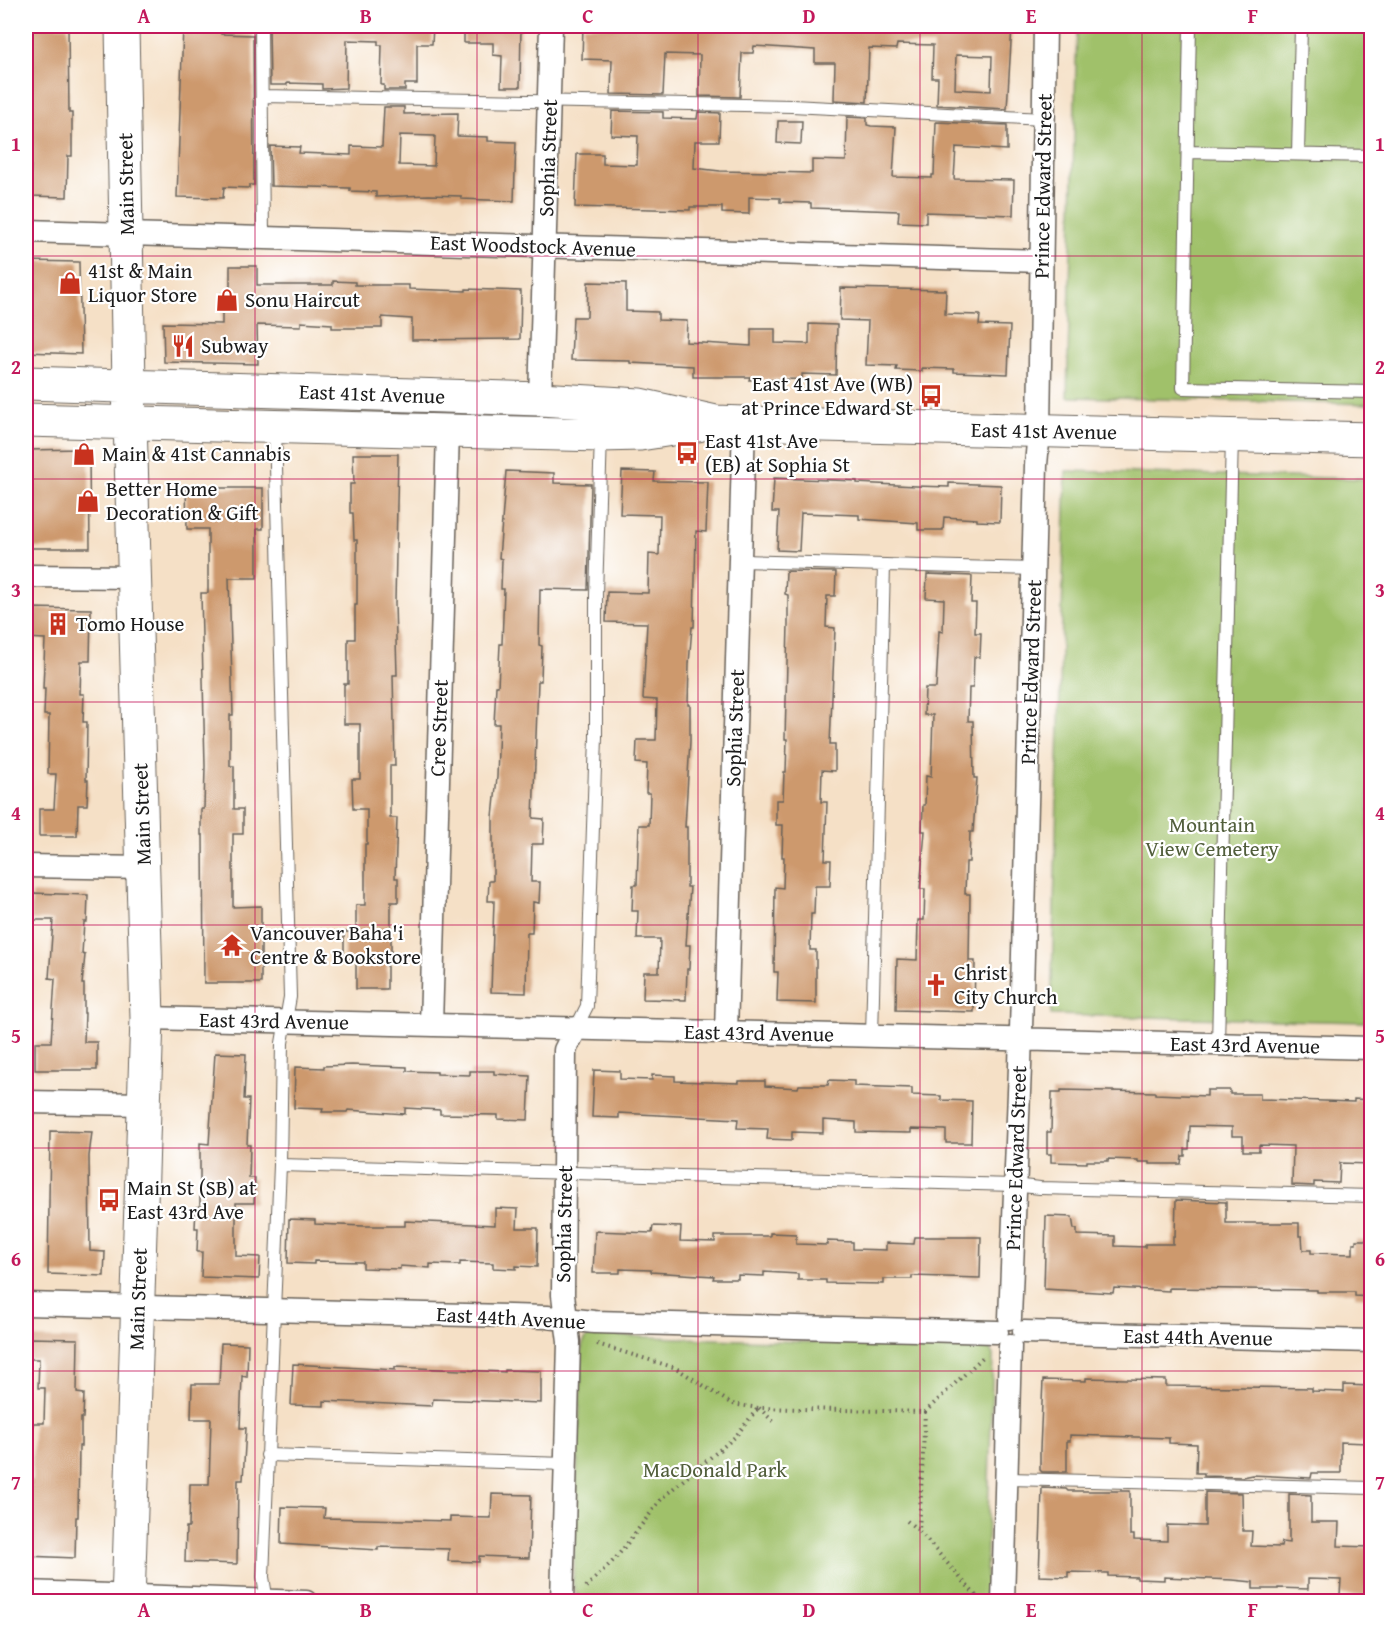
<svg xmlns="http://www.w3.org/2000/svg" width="1397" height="1627" viewBox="0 0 1397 1627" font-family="'Gentium Book Plus',serif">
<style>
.green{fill:#a0c16a;stroke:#5e6e43;stroke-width:1.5}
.building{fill:#cd996d;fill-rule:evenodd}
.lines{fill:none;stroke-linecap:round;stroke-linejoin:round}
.lane-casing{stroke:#686158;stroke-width:14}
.street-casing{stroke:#686158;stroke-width:25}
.secondary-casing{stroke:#686158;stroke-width:35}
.path{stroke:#686158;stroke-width:4;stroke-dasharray:1.5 4.5;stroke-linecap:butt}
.lane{stroke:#fff;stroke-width:12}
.street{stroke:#fff;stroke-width:22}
.secondary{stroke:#fff;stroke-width:33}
.grid{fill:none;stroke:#c2185b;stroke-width:1.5;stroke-opacity:0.55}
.labels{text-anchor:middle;stroke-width:4.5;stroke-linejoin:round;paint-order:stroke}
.street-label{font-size:21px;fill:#1c1c1c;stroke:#fff}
.poi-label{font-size:21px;fill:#1c1c1c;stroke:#fff;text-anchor:start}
.park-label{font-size:21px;fill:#515e3b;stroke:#fff}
.neatline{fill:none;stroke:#c2185b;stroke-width:2}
.grid-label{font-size:20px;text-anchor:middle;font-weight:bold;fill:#c2185b}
</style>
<rect width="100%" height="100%" fill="#fff"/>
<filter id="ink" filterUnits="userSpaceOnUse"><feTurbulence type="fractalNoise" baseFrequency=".0167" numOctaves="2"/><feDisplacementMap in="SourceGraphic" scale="12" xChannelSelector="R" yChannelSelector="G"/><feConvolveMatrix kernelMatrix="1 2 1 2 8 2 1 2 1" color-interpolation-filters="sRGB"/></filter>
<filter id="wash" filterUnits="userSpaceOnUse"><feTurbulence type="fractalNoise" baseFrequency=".008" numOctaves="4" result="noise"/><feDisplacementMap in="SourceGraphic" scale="24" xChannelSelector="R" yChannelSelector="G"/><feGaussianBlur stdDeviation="1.35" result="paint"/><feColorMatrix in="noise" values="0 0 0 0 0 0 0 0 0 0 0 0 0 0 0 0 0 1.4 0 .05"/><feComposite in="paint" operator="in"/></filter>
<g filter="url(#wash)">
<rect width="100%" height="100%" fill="#f5e0c6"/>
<path class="green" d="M1077 26H1371V404L1067 397Z
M1066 471 1371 479V660L1365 1022 1051 1015Z
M610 1331 620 1336 963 1347C976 1343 987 1340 993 1355L986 1580 988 1595 986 1601 584 1602C576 1596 574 1591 573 1582L582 1347C586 1332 597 1332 610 1331Z"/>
<g id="blocks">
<path class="building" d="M26 26H68L69 113H72V156H68L67 197 30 196 31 155H26Z
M183 26 221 27V34L253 35 254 185H249V188L224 187 223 198 177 197Z
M269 26H433L432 44H417V84H405V90H384V85H381L382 45H378V41L347 40 346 88 322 89V84L287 83V85H270Z
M464 26H521L520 87H501L502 56 493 55V43H464Z
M583 26H1012L1007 109 937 105 938 78H932L933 45 897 44 896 49 869 48 867 102 834 100 835 63H815V50L754 46 753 53H742L740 97 699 96 700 55 665 54 663 95 611 94 612 60 582 59ZM956 55 992 56 991 91 955 89Z
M384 107H404V114L458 113 457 136 488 137V141L516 142 514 201 461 199V196L429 195 376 197V192L350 191V188L271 186 270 146 300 147 299 153 351 155V146L382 147ZM400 135 435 136 434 166 399 165Z
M612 111 663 112V118L697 119 698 112 720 113 719 141H695L694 168 720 171 812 173V160L846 161 847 117 867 118V125L871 126 896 127 893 177 932 178V175H934L936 122 1007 125V150L956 147 954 179 1014 180 1013 215 926 212V223L898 222 899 211 811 208V203L780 202V198L749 197V214L722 213V207H690V210L575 207 577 154H603V164L637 165 638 136 611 135Z
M778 121H802L801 144 777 143Z
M26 261 79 262 81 354 26 352Z
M230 266H257V285H333V281L355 282V285H409V289L466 291V289L521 291 520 339 412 340V319L382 317V328H332V324L301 322V326L257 325 258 364 164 362 163 323 222 324V293H230Z
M588 282 626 283V311L658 312V320L687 321 686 342 751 346V329H775V343L809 344V324L837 325 836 375 802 374V379L749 380 750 377H693V366L630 363V361L571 360 573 317H587Z
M841 288 946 290 945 314 980 315 979 325 1010 326 1008 374 954 372V369L922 368V371L896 370 897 366 866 365 868 321 840 320Z
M82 449 89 455 90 548H26V450Z
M353 454H398L395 603 397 675H393L395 766H390V818H397L395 878H398V902H391V959H387V989H356V959H344V932H356V905H365V844H367V809H353L352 779H360V724H344V684H348V639H355V605H357V540H354L353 513H350V484H354Z
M506 471 554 473V483L591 484 588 590 540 589 539 645 542 646 541 681H538L533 818 544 819 543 844H532L531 882H540L539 903 533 902 532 933H527L526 993 491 992 494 901H488L489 881H493V817L497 777 499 724H494L496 686H498L500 644H502L504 589H501L502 559 499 558Z
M622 471 655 472 654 481 708 482 706 532 696 531 694 627H692L689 664 688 705H690V741L685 827H687V887H690L686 945H690L689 969H687L686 1000 643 999 644 972H659L660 939H637L638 911H632L633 885H637L639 825H649L650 793H646L647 764 636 763 637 740H656L657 700 643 699 647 623 606 622 607 592 648 593 649 554 659 555 660 515 620 514Z
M774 478 857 481V483L916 486 949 487V483L1001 485 1000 522 977 521V519L944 517 943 530H918V523L859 519V515L801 513 799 551 777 550 779 512H772Z
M186 488H263V529H257V578H229L233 715H230V766H234V809H243V834H233V907L261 906V983H204L203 835H201V809H204L205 766 201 593H208V529H187Z
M786 571 836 572 835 596H827L826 627 835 628 830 744H835V771L822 770 821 802H827L825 860H831L830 886H815L814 914H811L810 950H816V1003L777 1002 778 972H774L775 887 783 888 784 857H782L783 825H776V800H783L784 772H786L787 739H785L788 624V595L785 594Z
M927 574 972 576 971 603H976L975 633H981L980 657H974L973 688H969L968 721H973L974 778H977L973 832H970L969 862H966L965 894H970L969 961H975L974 1012 896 1010 897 959 917 960 918 920H924L925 889H920L925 831H922L923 805H925L926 776 931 777 933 715H924L925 688H936L939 631 943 632 944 599 926 598Z
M26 608 91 609 90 661H81L80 694H84L83 722H87L86 780H88L87 805H78L77 836H39V809H54L56 774H48L49 715H44L45 689H43L45 639 26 638Z
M32 893 88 895 87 922H84L82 954 85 955 82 984H84V1013H85L84 1042H97V1070H35V1042H51L55 979 49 978 53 920H31Z
M215 1053 246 1054 244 1099H249L247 1145H250L249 1178H255L254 1203H236V1256L260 1257 259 1279 201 1277 202 1252H197L198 1228H195L196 1207H200V1143L209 1144Z
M352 1065 407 1067V1071L437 1072V1074L470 1075V1071H494V1074L530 1076 528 1120 498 1119V1115L440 1114V1110L405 1108V1114L348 1110 347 1112H322L323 1109 294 1108 295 1067 324 1068V1066Z
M594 1070 620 1071V1079L652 1080V1075L675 1076V1081L739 1083V1081H765V1086L798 1088 799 1085H828L829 1080 854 1081V1086L912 1088V1095L941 1096V1100L972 1101 971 1143H946V1130L911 1129V1133L856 1132V1122L823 1120V1133L792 1132V1140L767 1139 768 1129 737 1128 738 1119 619 1113V1118L592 1117Z
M1061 1090 1155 1092V1094L1207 1096V1090H1230V1094H1260V1099L1354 1102V1099L1371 1100V1164L1340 1163 1339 1183 1314 1182V1186L1292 1185 1293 1146 1259 1145V1151H1243V1136H1232V1127L1190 1126 1189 1149H1185V1156H1182L1181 1164H1149V1162H1138V1160L1108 1159V1161H1087V1163L1051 1162V1154H1047V1132H1051L1052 1092H1061Z
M50 1131 92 1132 89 1156 90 1251 105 1252 104 1276 48 1274Z
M1176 1200 1226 1202V1223H1299V1236H1302L1303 1250H1311V1253L1353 1254V1243H1356V1240H1371V1297L1355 1296V1292H1317V1290L1169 1288V1291L1114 1288 1113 1293 1044 1289 1046 1216 1072 1217 1074 1229H1077V1235L1115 1236V1246L1145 1247V1244H1173V1236H1175Z
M495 1208 518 1209 517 1228H538L537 1267 516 1266V1269L493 1268V1263L460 1262V1265L430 1264V1268L400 1266V1269L363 1268V1262L314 1261V1264L288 1263 289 1219 315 1220V1224L364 1226H405V1221L495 1225Z
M653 1226 681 1227 680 1241 715 1242V1236H770V1233L796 1234V1244L827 1245V1241L853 1242V1249L886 1250V1243L914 1244 915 1237H981L980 1278 912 1276V1279H884V1284L826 1283V1280H798V1274L764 1272V1276L738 1275V1279H713L714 1276 651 1272V1270L620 1269V1273H593L595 1231 652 1233Z
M29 1338 78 1339 77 1393 84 1394 83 1418H81V1446H79L78 1517H76L75 1558 26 1556V1481H32L33 1423H44L45 1388H38L39 1359H29Z
M221 1343 248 1344 247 1377 242 1376 240 1428H246L243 1480H238L237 1564 185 1562 186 1527H189L190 1484H209L211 1419H191L192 1384H219Z
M293 1364 395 1370V1367L505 1372V1370L541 1371V1403L433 1399 432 1406 324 1401V1406L291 1405Z
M1086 1378 1166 1380V1386L1312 1388V1391L1344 1392V1385L1371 1386V1424H1369L1368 1443 1341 1442V1473H1312L1311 1478 1252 1475 1242 1477 1204 1476V1473H1196L1197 1444 1169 1443V1438L1070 1435V1441H1067V1472H1042L1040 1470V1449L1043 1380 1086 1381Z
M1042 1488 1066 1489 1068 1491H1130V1535H1134V1540L1167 1541V1525L1205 1526V1492L1242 1493 1243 1531H1252L1251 1546 1281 1547 1282 1542 1289 1543V1494L1311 1495V1522H1339L1338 1546 1371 1547V1586H1366V1596L1340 1595 1341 1580 1308 1579V1589L1278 1588V1589H1253V1582L1233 1580 1164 1577V1580L1137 1579V1577L1108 1576V1573L1068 1572V1577L1039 1576Z
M492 1494 531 1495 529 1558 479 1556V1562L448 1561 449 1549 378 1547V1550L281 1544 282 1507 325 1508 324 1518 450 1521V1517L491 1518Z"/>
</g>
</g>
<g filter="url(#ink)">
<use href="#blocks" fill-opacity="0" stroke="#686158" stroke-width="1.5"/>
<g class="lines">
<g class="lane-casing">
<path id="lane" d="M261 26 263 238
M1190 26 1183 388 1372 392
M263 96 792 106 1044 119
M1188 152 1372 156
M1298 154 1301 26
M740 561 1034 569
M576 1028 587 1006 596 737V595L601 435
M872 1036 884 565
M1218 1044 1232 436
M280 1165 1014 1185 1040 1188 1372 1196
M267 1455 566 1464
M1007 1479 1372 1488
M267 1602 263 1577 280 1165 282 1043 290 997 275 428"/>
</g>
<g class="street-casing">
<path id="street" d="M26 231 1041 261
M540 399 551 26
M26 576 135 577
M26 866 144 868
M147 1018 1372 1048
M431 1025 448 431
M726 1032 744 423
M26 1102 145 1104
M26 1304 547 1317 594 1322 997 1332
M1010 1318 1020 1067 1036 465 1039 431 1045 26
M1024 1332 1372 1341
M26 1592 306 1602
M562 1602 569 1342 563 1295 565 1050 576 1028
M1003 1602 1010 1346"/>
</g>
<g class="secondary-casing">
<path id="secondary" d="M122 26 129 385 147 1018 128 1602
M26 383 540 399 640 405 716 422 744 423 1372 439
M26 420 601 435 640 434 698 425"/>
</g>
<path class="path" d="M597 1344 676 1368 732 1404 759 1408 925 1412 985 1355
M759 1408 775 1423
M925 1412 919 1531 978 1598
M907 1521 918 1530
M586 1587 616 1558 663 1497 735 1437 758 1408"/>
<use href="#lane" class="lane"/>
<use href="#street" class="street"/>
<use href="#secondary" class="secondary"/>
</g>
</g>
<path class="grid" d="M255 26V1602M477 26V1602M698 26V1602M920 26V1602M1142 26V1602M26 256H1372M26 479H1372M26 702H1372M26 925H1372M26 1148H1372M26 1371H1372"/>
<defs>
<g id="shop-bare" transform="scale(1.8)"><path d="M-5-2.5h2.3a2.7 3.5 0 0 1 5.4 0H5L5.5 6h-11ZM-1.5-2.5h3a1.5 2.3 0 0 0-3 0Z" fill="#c8321e" stroke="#fff" stroke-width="2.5" paint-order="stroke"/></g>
<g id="restaurant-bare" transform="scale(1.8)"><path d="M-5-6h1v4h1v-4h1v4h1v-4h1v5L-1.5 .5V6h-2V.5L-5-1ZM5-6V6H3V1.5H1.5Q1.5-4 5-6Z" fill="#c8321e" stroke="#fff" stroke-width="2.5" paint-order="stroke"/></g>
<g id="bus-bare" transform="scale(1.8)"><path d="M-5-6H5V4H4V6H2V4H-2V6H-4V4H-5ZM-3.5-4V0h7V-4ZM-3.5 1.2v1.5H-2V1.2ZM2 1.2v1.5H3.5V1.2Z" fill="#c8321e" stroke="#fff" stroke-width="2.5" paint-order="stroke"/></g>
<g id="building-bare" transform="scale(1.8)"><path d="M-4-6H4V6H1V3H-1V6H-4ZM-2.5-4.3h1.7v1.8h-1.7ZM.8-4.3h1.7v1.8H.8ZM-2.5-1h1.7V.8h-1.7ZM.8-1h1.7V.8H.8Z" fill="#c8321e" stroke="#fff" stroke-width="2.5" paint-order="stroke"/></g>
<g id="temple-bare" transform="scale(1.8)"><path d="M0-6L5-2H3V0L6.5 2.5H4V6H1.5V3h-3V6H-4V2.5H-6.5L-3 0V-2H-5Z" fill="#c8321e" stroke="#fff" stroke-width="2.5" paint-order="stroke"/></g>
<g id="church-bare" transform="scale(1.8)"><path d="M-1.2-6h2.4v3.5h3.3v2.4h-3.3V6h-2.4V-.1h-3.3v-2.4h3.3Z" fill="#c8321e" stroke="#fff" stroke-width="2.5" paint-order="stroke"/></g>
</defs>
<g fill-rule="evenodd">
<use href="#shop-bare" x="70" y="283"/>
<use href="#shop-bare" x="227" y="300"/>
<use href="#restaurant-bare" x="183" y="346"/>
<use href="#bus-bare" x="931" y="396"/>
<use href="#bus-bare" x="687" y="453"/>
<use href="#shop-bare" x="84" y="454"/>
<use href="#shop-bare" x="88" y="501"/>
<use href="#building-bare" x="58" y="624"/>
<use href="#temple-bare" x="232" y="945"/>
<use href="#church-bare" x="936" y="985"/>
<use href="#bus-bare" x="109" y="1200"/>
</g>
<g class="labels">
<g class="street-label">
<text transform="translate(548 158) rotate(-88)" y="7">Sophia Street</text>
<text transform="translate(126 184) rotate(-91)" y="7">Main Street</text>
<text transform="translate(1043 186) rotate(-89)" y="7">Prince Edward Street</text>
<text transform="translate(533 246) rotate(2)" y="7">East Woodstock Avenue</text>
<text transform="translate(372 394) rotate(2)" y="7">East 41st Avenue</text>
<text transform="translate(1044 431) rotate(1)" y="7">East 41st Avenue</text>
<text transform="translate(1031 672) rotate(-88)" y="7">Prince Edward Street</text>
<text transform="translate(439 728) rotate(-88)" y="7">Cree Street</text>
<text transform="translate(735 728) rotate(-88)" y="7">Sophia Street</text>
<text transform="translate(142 814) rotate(-92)" y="7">Main Street</text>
<text transform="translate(274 1021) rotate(1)" y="7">East 43rd Avenue</text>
<text transform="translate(759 1033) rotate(1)" y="7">East 43rd Avenue</text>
<text transform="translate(1245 1045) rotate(1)" y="7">East 43rd Avenue</text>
<text transform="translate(1016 1158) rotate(-88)" y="7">Prince Edward Street</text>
<text transform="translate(564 1224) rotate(-89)" y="7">Sophia Street</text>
<text transform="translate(138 1299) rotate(-88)" y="7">Main Street</text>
<text transform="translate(511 1318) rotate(3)" y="7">East 44th Avenue</text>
<text transform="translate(1198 1337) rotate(1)" y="7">East 44th Avenue</text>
</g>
<g class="poi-label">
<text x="88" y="278">41st &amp; Main<tspan x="88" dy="24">Liquor Store</tspan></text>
<text x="245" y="307">Sonu Haircut</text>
<text x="201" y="353">Subway</text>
<text x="913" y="391" text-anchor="end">East 41st Ave (WB)<tspan x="913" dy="24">at Prince Edward St</tspan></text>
<text x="705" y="448">East 41st Ave<tspan x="705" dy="24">(EB) at Sophia St</tspan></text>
<text x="102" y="461">Main &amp; 41st Cannabis</text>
<text x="106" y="496">Better Home<tspan x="106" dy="24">Decoration &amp; Gift</tspan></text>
<text x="76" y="631">Tomo House</text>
<text x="250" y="940">Vancouver Baha'i<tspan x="250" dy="24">Centre &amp; Bookstore</tspan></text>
<text x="954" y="980">Christ<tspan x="954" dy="24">City Church</tspan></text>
<text x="127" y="1195">Main St (SB) at<tspan x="127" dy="24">East 43rd Ave</tspan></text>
</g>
<g class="park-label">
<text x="1212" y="832">Mountain<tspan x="1212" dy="24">View Cemetery</tspan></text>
<text x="715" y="1477">MacDonald Park</text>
</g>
</g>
<rect width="1397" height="1627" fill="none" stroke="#fff" stroke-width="66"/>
<rect x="33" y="33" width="1331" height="1561" class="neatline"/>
<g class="grid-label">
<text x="144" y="23">A</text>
<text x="366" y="23">B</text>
<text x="588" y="23">C</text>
<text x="809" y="23">D</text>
<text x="1031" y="23">E</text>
<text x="1253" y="23">F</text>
<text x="16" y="151">1</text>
<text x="1380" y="151">1</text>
<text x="16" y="374">2</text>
<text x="1380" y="374">2</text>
<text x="16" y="597">3</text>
<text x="1380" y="597">3</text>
<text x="16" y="820">4</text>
<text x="1380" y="820">4</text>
<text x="16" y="1043">5</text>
<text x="1380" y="1043">5</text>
<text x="16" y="1266">6</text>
<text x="1380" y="1266">6</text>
<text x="16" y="1489">7</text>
<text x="1380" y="1489">7</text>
<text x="144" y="1617">A</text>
<text x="366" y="1617">B</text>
<text x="588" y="1617">C</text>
<text x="809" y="1617">D</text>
<text x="1031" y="1617">E</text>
<text x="1253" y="1617">F</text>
</g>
</svg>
